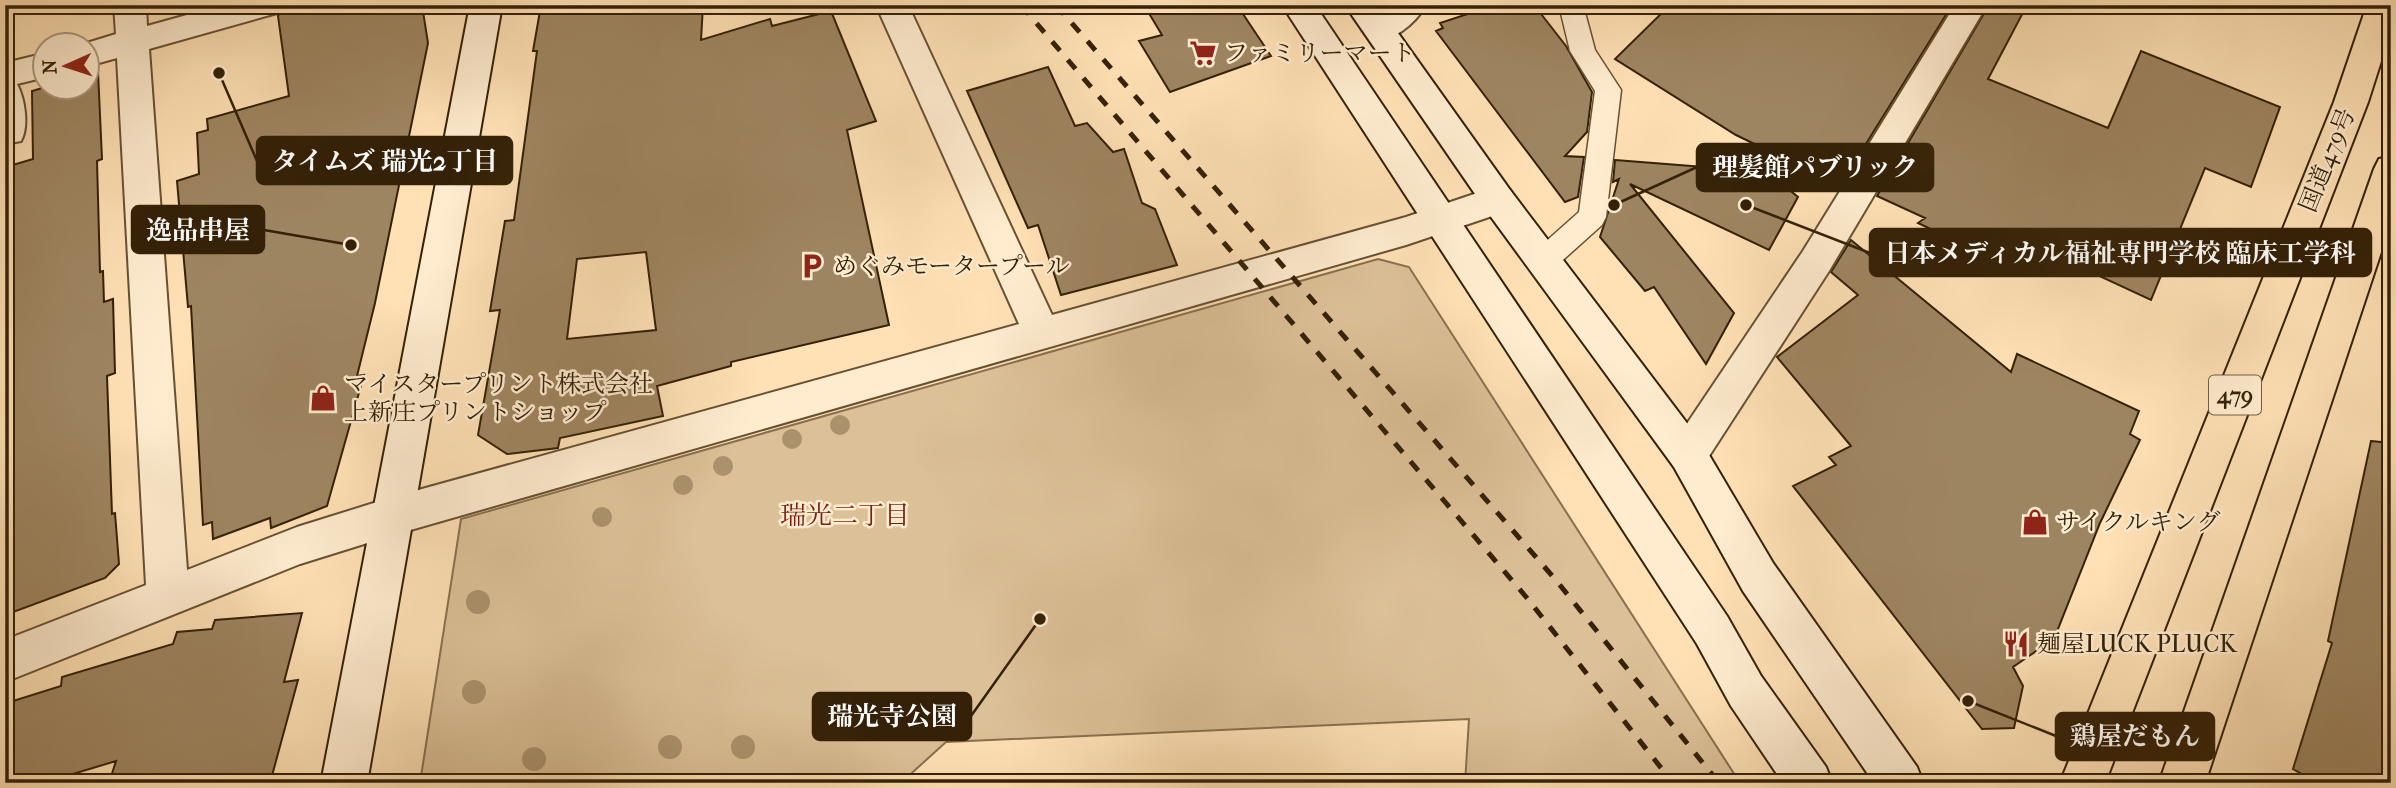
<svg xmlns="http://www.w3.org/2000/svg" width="2396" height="788" viewBox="0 0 2396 788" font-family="'IM FELL French Canon','Noto Serif JP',serif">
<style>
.green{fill:#dcc097;stroke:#88704f;stroke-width:2}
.building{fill:#9e8561;stroke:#342107;stroke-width:2;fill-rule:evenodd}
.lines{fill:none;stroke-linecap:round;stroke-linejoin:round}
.lane-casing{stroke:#675132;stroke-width:3}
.street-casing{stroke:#675132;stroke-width:4}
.secondary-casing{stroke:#342107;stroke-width:4}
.highway-casing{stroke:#342107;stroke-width:4}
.lane{fill:#ffeccf;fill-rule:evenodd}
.street{fill:#ffeccf;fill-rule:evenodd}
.secondary{fill:#ffeccf;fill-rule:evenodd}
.highway{fill:#ffe1b5;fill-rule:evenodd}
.rail{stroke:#342107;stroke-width:5;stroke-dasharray:12 12;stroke-linecap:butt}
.tree{fill:#ab926d}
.labels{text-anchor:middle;stroke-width:5;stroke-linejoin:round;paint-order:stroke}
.shield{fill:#ffeccf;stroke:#715e43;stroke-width:2}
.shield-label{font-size:23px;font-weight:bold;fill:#342107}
.poi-label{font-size:24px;fill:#342107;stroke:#ffeccf;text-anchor:start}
.street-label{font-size:24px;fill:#342107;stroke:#ffeccf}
.neighbourhood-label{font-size:26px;fill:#7a1f14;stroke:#ffeccf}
.leader{fill:none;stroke:#342107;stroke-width:2.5}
.callout-dot{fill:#342107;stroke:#ffeccf;stroke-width:2.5}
.callout{fill:#342107;stroke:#342107;stroke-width:2.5}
.callout-label{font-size:26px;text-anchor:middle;font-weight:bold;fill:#fff}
</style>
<rect width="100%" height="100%" fill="#ffe1b5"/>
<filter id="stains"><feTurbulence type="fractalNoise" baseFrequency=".00286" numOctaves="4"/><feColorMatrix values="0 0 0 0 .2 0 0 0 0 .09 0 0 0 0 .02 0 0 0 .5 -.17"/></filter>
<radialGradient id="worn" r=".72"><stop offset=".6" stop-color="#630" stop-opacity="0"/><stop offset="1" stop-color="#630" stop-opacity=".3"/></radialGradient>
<path class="green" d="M1378 259 1409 267 1740 783H1465L1469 719 946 742 903 781 420 783 461 519Z"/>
<path class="building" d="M284 5H422L428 43 375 303 357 376 364 375 327 506 271 528 270 518 213 539 212 522 203 525 191 306 188 307 177 181 199 174 197 133 208 130 207 119 289 96 278 16Z
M541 5H703L701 40 770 19 772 26 831 11 876 121 847 130 889 325 731 362V366L657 386 663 416 560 438 558 448 507 454 478 435 500 310 490 311 505 221 514 220 537 51H533ZM646 252 656 330 567 339 577 259Z
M1144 5H1237L1271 56 1170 92 1139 41 1162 35Z
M1495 5H1534L1566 46 1592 92 1587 132 1565 156 1584 157 1578 197 1565 202 1436 31 1443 28 1440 23Z
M1670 5H1952L1843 181 1814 169 1812 172 1736 135 1615 59Z
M1989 5H2027L1988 79 2108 128 2141 51 2280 107 2251 187 2205 168 2151 300 2024 241 2011 267 1918 223 1925 218 1877 196Z
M1048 67 1075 126 1087 123 1113 152 1124 149 1142 203 1155 209 1177 265 1061 295 1038 225 1028 228 967 91Z
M98 71 102 159 97 161 100 272 103 271 104 302 113 299 115 373 107 376 112 514 115 513 119 564 105 578 5 615 6 167 33 159 32 91 46 87 88 88V74Z
M1615 160 1768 172 1798 197 1769 250 1630 184 1734 313 1706 364 1654 287 1645 291 1600 237 1619 179 1613 182Z
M1851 240 2011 372 2017 354 2139 411 2130 434 2140 440 2100 523 2054 639 2013 667 2023 686 2014 728 1982 729 1793 486 1836 465 1829 457 1851 446 1777 357 1858 295 1831 272Z
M2371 441 2391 443V783H2318L2293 769 2332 643 2328 641Z
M302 613 284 682 298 680 270 783H109L116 761 43 783H7L13 701 61 686 62 677 173 644 177 632 212 629 215 620Z"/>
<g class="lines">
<g class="lane-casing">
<path id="lane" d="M1559 5H1583L1595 50 1621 90 1606 217 1602 225 1554 268 1544 271 1534 268 1530 260 1534 252 1579 212 1595 91 1570 51Z"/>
</g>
<g class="street-casing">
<path id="street" d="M114 5H146L147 26 223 5H282L277 13 149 49 187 570 297 527 393 497 1019 324 876 5H908L1052 315 1406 217 1498 186 1510 190 1516 200 1510 210 1406 245 393 535 300 564 5 682V640L146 585 117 58 88 66V46H77L116 34Z
M1389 5H1426C1415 24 1391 45 1369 38L1364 30 1369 22Z
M1955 5H1987L1829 271 1702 467 1688 473 1674 467 1668 455 1674 443 1803 251Z
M46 53V77L17 84C25 99 29 127 21 141L5 144V63Z"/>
</g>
<g class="secondary-casing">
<path id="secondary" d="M470 5H502L367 783H321Z
M1282 5H1315L1727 616 1761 676 1826 767 1832 783H1783L1731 706 1697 644Z
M1345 5H1378L1510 190 1702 443 1773 563 1917 767 1923 783H1874L1743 591 1674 467 1486 210Z"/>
</g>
<g class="highway-casing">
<path id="highway" d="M2367 5H2391V30L2368 102 2105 783H2060L2334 102Z
M2391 156V222L2205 783H2159L2374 169 2379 159Z"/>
</g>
<use href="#lane" class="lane"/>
<use href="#street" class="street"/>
<use href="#secondary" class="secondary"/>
<use href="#highway" class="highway"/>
<path class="rail" d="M1021 5 1527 598 1673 783
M1056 5 1555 579 1719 783"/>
</g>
<g class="tree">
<circle cx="840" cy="425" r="10"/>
<circle cx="792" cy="439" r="10"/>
<circle cx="723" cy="466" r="10"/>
<circle cx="683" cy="485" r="10"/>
<circle cx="602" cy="517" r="10"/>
<circle cx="478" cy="602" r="12"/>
<circle cx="474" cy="692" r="12"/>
<circle cx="670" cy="747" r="12"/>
<circle cx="743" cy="747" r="12"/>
<circle cx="534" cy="759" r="12"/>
</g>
<defs>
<g id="supermarket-bare" transform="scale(2.1)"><path d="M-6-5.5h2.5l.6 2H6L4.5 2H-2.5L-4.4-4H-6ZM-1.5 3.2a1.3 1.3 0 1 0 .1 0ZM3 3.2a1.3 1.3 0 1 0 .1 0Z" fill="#8f2418" stroke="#ffeccf" stroke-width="2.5" paint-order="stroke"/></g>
<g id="parking-bare" transform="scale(2.1)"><path d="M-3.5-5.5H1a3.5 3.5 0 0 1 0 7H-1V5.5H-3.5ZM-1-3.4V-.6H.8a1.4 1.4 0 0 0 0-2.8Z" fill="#8f2418" stroke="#ffeccf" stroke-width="2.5" paint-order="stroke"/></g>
<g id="shop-bare" transform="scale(2.1)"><path d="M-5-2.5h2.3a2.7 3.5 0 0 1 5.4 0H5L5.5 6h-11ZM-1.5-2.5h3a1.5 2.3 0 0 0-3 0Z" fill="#8f2418" stroke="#ffeccf" stroke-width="2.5" paint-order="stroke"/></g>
<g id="restaurant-bare" transform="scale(2.1)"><path d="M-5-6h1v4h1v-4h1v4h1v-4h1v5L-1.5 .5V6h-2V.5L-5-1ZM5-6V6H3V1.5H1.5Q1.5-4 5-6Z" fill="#8f2418" stroke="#ffeccf" stroke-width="2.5" paint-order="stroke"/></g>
</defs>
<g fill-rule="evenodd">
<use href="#supermarket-bare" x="1203" y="53"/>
<use href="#parking-bare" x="812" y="266"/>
<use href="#shop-bare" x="323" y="398"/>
<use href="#shop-bare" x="2035" y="522"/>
<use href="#restaurant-bare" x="2016" y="644"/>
</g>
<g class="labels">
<rect class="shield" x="2209" y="375.5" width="52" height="39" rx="5"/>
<g class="shield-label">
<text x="2235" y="403">479</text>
</g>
<g class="poi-label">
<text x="1224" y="61">ファミリーマート</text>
<text x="833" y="274">めぐみモータープール</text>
<text x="344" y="392">マイスタープリント株式会社<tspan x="344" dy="28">上新庄プリントショップ</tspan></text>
<text x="2056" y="530">サイクルキング</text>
<text x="2037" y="652">麺屋LUCK PLUCK</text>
</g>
<g class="street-label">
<text transform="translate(2327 160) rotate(-68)" y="8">国道479号</text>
</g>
<g class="neighbourhood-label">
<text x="845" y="524">瑞光二丁目</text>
</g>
</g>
<path class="leader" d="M219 73L257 161M1614 205L1697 167M351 245L264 230M1746 205L1870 253M1040 619L971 716M1968 701L2056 736"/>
<g class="callout-dot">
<circle cx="219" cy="73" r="7"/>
<circle cx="1614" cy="205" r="7"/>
<circle cx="351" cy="245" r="7"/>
<circle cx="1746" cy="205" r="7"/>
<circle cx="1040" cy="619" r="7"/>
<circle cx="1968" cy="701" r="7"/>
</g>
<g class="callout">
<rect x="257" y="137" width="255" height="47" rx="7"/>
<rect x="1697" y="144" width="236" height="47" rx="7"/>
<rect x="132" y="206" width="132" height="47" rx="7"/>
<rect x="1870" y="229" width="501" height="47" rx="7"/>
<rect x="813" y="693" width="158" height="47" rx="7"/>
<rect x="2056" y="713" width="158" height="47" rx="7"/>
</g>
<g class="callout-label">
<text x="385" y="170">タイムズ 瑞光2丁目</text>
<text x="1815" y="176">理髪館パブリック</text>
<text x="198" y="239">逸品串屋</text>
<text x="2120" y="262">日本メディカル福祉専門学校 臨床工学科</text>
<text x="892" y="725">瑞光寺公園</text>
<text x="2135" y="745">鶏屋だもん</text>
</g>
<rect width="2396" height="788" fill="none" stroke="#ffe1b5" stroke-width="28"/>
<rect x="7" y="7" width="2382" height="774" fill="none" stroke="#342107" stroke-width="3.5"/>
<rect x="14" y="14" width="2368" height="760" fill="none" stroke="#342107" stroke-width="2"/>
<g transform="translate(66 66) rotate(267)"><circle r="33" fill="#ffeccf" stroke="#ae9b7f" stroke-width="2"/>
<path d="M0-5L12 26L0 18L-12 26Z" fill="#8f2418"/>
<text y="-10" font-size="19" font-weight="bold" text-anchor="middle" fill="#342107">N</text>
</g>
<rect width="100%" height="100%" filter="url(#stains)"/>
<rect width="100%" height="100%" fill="url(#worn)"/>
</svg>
